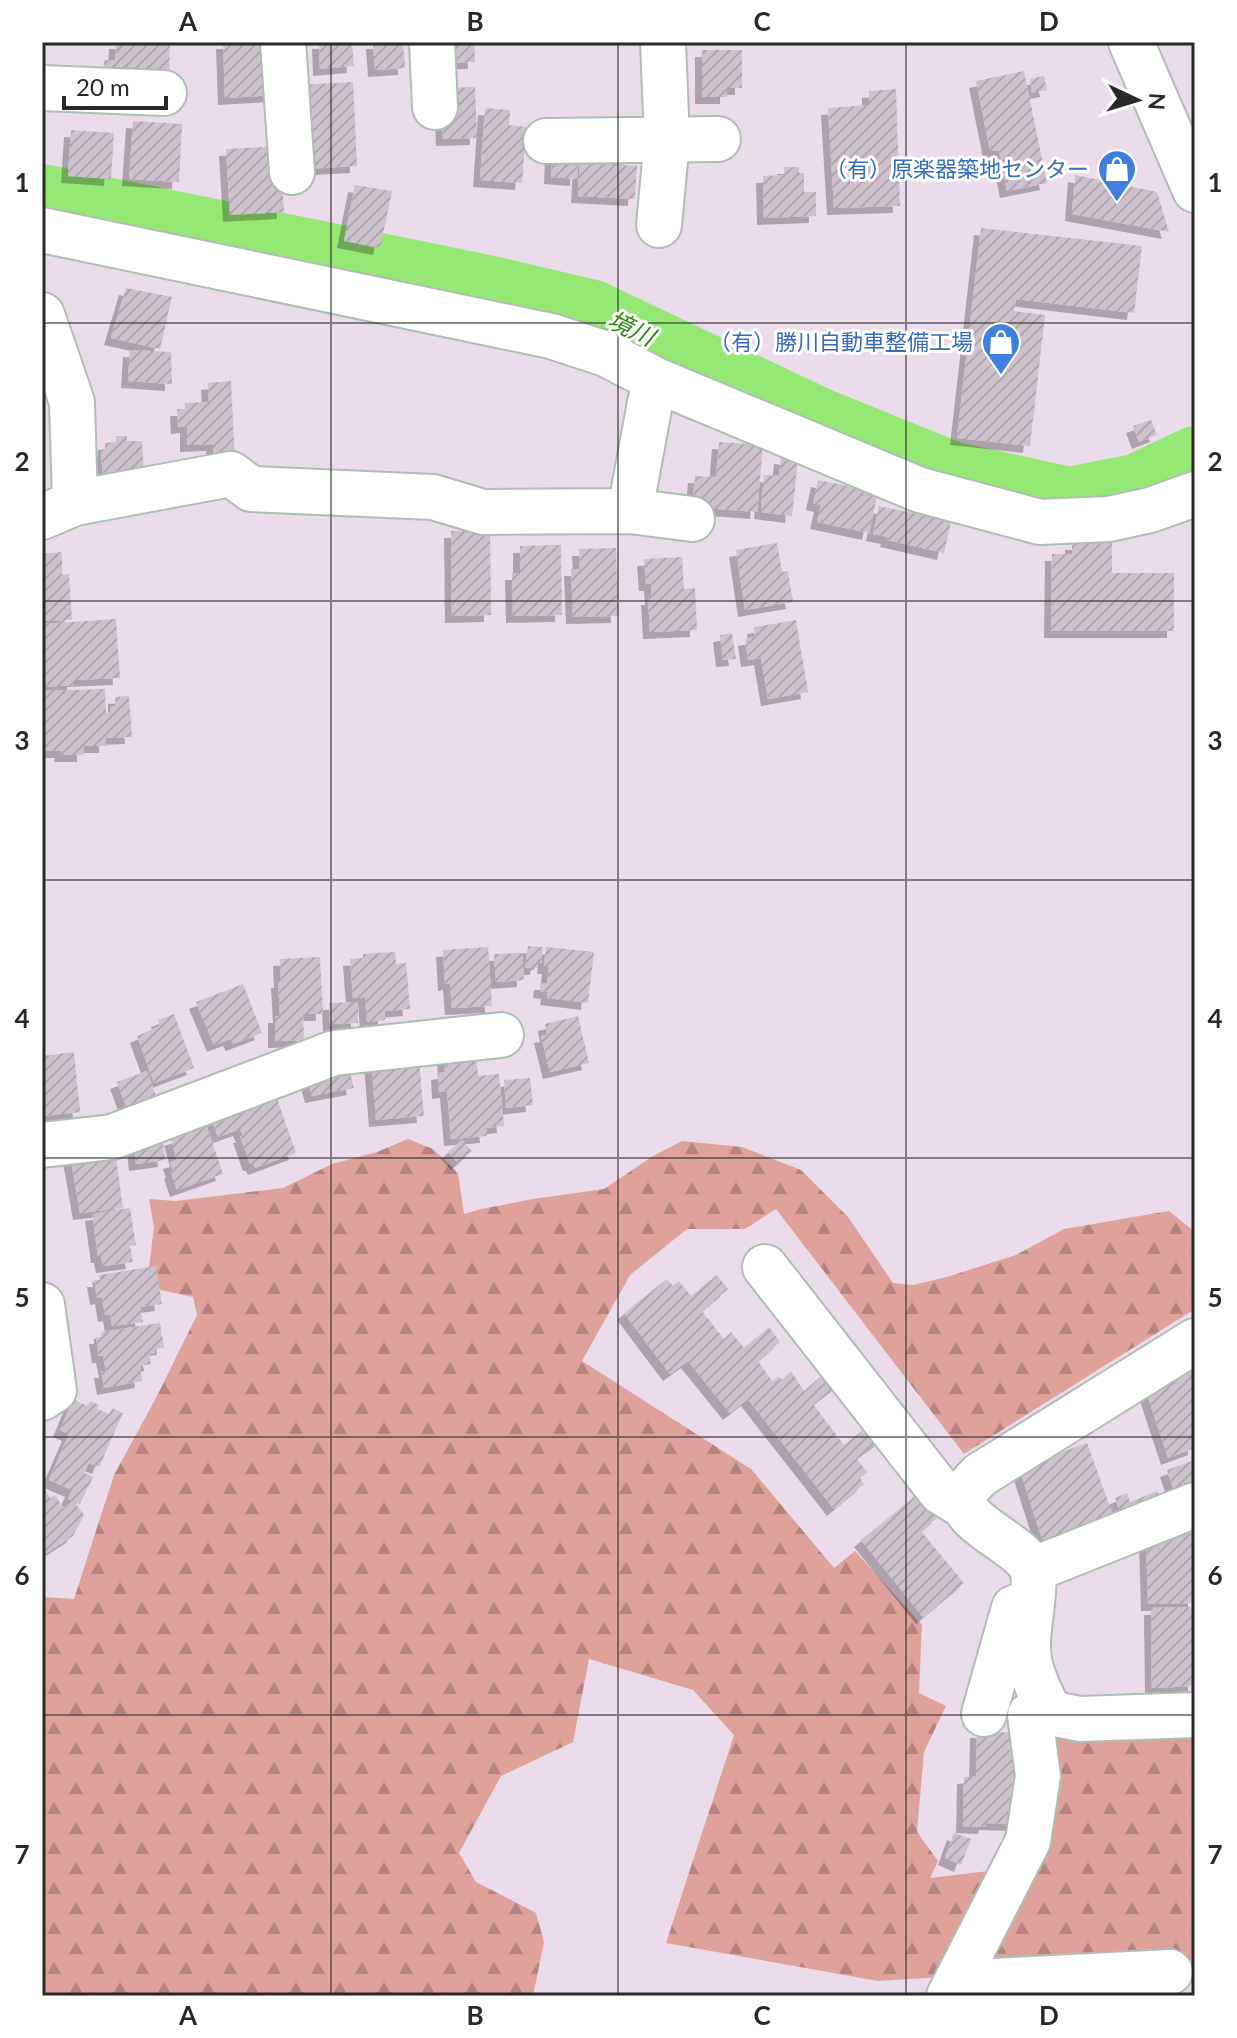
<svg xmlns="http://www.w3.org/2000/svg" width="1237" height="2038" viewBox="0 0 1237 2038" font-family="Lato,'Noto Sans JP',sans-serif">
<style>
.forest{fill:url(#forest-firs)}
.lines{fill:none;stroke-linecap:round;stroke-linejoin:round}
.river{stroke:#96e874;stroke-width:62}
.building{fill:url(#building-hatch);filter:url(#shadow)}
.minor-casing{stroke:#afbdb3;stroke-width:48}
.minor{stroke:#fff;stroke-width:44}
.grid{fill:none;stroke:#292929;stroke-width:2;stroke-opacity:0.55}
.labels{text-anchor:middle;stroke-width:6;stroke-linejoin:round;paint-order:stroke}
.shop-label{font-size:22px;fill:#366cbe;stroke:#fff;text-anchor:end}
.water-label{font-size:24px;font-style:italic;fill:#2d8614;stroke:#fff}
.neatline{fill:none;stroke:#292929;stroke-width:3}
.grid-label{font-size:26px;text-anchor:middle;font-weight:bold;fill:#292929}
</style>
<defs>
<pattern id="forest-firs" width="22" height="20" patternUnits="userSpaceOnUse" patternTransform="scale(2)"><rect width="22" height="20" fill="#dfa29b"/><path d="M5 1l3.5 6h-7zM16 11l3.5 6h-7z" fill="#b5847e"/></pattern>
<pattern id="building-hatch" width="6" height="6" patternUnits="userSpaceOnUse" patternTransform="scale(2)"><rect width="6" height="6" fill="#cdc1cd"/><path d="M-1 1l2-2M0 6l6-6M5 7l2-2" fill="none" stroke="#b0a6b0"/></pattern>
<filter id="shadow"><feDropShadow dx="-7" dy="7" stdDeviation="0" flood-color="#0004"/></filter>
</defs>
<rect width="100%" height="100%" fill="#ebdceb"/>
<path class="forest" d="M408 1139 433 1149 458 1173 464 1214 481 1209 533 1199 604 1189 653 1156 682 1141 742 1147 801 1170 848 1217 893 1283 913 1285 947 1277 1016 1255 1064 1229 1169 1211 1195 1232V1309L964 1454 776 1209 745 1229H687L630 1275 582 1361 751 1469 834 1568 855 1551 922 1625 919 1693 946 1706 924 1752 917 1832 938 1861 930 1878 1031 1866 1051 1739 1195 1738V1962L878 1981 666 1943 734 1735 693 1690 589 1659 573 1742 501 1776 459 1853 476 1882 536 1913 544 1942 533 1996H42V1597L74 1599 114 1475 156 1398 197 1315 193 1297 160 1290 149 1267 154 1227 149 1199 176 1201 283 1188 332 1164 377 1152Z"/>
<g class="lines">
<path class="river" d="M42 195 492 287 593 311 818 418 951 472 1069 498 1136 485 1195 457"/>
</g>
<path class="building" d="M116 42H170L169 85 103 84 104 60H115Z
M223 42H274L277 95 225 98Z
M319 42H352L354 66 320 69Z
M373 42H403L405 68 375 70Z
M440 42H474L475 62 440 63Z
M702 50H742V88H727V97H702Z
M1024 71 1047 183 1007 191 999 151H990L976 81Z
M1044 76 1047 90 1032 93 1030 79Z
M353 82 357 166 304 169 299 85Z
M475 87 477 138 443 139 441 88Z
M896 89 900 206 834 208 828 108 869 105V91Z
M485 108 510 110 509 125 526 127 522 183 480 180Z
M133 121 182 124 179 182 129 179Z
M71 130 114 133 111 179 68 176Z
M280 146 284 212 230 215 226 149Z
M552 151 578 153 577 179 551 177Z
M580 158 623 160 624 165 637 166 635 199 578 196Z
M784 167H799V173H804V192H816V216L764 218 763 176 784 175Z
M1075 175 1157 192 1169 232 1072 214Z
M355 185 392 191 380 248 344 241Z
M981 228 1142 246 1134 313 1016 299 1014 311 1045 315 1030 446 957 438Z
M126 288 172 297 160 349 111 338Z
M130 350 171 352 172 384 128 381Z
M231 381 235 462 214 463 213 444 187 445V426L178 427 177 409H185V403L209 402 208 383Z
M1151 420 1157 435 1139 442 1133 426Z
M116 436H127V441H142L144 478 103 479 101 450 105 449V443L116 442Z
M719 442 763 445 757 512 692 507 695 476 716 477Z
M781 457 798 459 792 516 761 512 764 475 779 476Z
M818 480 878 492 869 533 817 522 821 505 813 503Z
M879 506 951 521 944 553 887 540 888 537 873 534Z
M490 530 491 615 452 616 451 531Z
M777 543 782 572 788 571 793 602 745 610 736 550Z
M1072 543H1112V573H1174V631H1051L1052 554H1072Z
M561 545 562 615 513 616 512 573H520V546Z
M616 548 618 616 573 617 571 569H580L579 549Z
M62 552V575L69 574 72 620 42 621V554Z
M682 557 684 589 695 588 697 630 650 632 648 598H652L651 584H646L644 559Z
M116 619 120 678 74 680V685L42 687V624Z
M796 620 808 692 768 699 761 658 748 660 745 639 755 637 754 627Z
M732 633 736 659 723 660 720 635Z
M105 689 106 713 110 712V707L115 706V697L129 696 132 737 107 738 106 729V746H84V755H61L62 751H42V691Z
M528 946 543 947 541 963H538L537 968H525Z
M488 947 492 1006 452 1008 450 983 445 984 443 950Z
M546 947 594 952 588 1003 547 998 548 992 540 991 541 983H547L549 967H544Z
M395 952 396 964 406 963 410 1009 385 1011V1020L367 1022 365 997 353 998 350 959 363 958V954Z
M522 953 524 980 496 982 494 954Z
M320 957 323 1014H303L304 1040 275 1041V1016H280L278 981H281L280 959Z
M243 984 262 1033 233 1044 230 1039 214 1045 196 1002Z
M358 1002V1023L330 1024 329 1003Z
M174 1014 194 1068 154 1083 137 1036 160 1026 158 1020Z
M578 1016 589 1063 550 1072 541 1036 547 1035 545 1024Z
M74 1052 80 1112 42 1116V1056Z
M476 1052 478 1076 499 1074 504 1126 486 1128 487 1136 451 1139 447 1091 439 1092 438 1073 445 1072 444 1055Z
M371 1059 419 1061 424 1116 376 1120Z
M347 1061 354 1088 312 1096 307 1078Z
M147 1071 156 1096 126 1106 117 1082Z
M530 1078 533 1105 506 1108 504 1080Z
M273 1087 296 1153 255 1168 253 1164H250L240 1136H243L240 1129 218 1137 208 1111Z
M207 1127 223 1174 177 1190 171 1172 173 1171 170 1162 177 1160 171 1139Z
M162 1133 165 1160 136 1164 133 1137Z
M462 1140 472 1151 458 1163 448 1152Z
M115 1149 123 1208 80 1213 70 1155Z
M130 1208 136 1245 130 1246 133 1262 103 1266 101 1256H98L92 1214Z
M156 1266 162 1304 140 1307 143 1322 112 1326 110 1314 105 1315 102 1297 97 1298 94 1280H100L99 1275Z
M717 1275 728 1289 702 1311 724 1339 731 1332 744 1348 769 1327 780 1342 758 1361 773 1382 778 1376 782 1380 791 1371 804 1391 828 1370 839 1384 813 1404 844 1445 872 1423 882 1439 856 1458 867 1472 860 1478 864 1484 834 1509 748 1399 730 1413 688 1361 670 1374 624 1313 667 1279 673 1286 679 1281 691 1296Z
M160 1323 164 1348 154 1349 155 1353 149 1354 151 1364 140 1366 142 1381 104 1388 101 1371H106L103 1356H99L96 1337H101V1332Z
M1195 1364V1448L1168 1458 1143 1382Z
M73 1399 87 1406 90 1401 99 1405 97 1409 109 1414 112 1408 123 1413 99 1467 89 1463 84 1473 93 1477 80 1504 68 1499 72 1490 49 1480 69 1434 60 1430Z
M1087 1443 1114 1518 1043 1542 1019 1467Z
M1195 1460V1481L1173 1488 1167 1470Z
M42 1485 50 1498 55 1495 63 1508 73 1501 84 1515 73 1536 42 1556Z
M1157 1491 1162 1504 1123 1520 1115 1498 1127 1493 1130 1502Z
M920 1492 939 1516 921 1531 964 1583 923 1617 861 1540Z
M1195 1533V1603L1148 1604 1146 1535Z
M1195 1607V1686L1152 1688 1151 1608Z
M977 1731 1019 1733 1017 1824 986 1823 985 1827 963 1826 964 1777 976 1776Z
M954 1833 971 1839 961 1865 945 1858Z"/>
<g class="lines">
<g class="minor-casing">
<path id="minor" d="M283 42 292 172
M432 42 435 107
M1131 42 1195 190
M42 88 164 93
M546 141 718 139
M659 225 667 140 663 42
M42 230 551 336 606 354 656 380 920 490 1040 522 1109 519 1150 510 1195 494
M42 315 72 402 75 503
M630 511 650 403 656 380
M42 517 75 503 231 474 251 489 433 497 483 512 630 511 692 519
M42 1145 112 1137 334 1053 501 1035
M765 1267 941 1492 964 1506
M42 1305 54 1390 42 1398
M1032 1570 1195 1505
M1050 1713C1039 1690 1027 1669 1028 1643 1028 1626 1037 1582 1032 1569 1023 1544 955 1522 964 1494 967 1488 975 1480 980 1475L1195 1341
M984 1714 1014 1608 1019 1606
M954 1988 973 1982 1170 1972
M949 1996 1028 1841 1038 1776 1030 1715 1050 1713 1080 1719 1195 1715"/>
</g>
<use href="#minor" class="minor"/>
</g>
<path class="grid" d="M331 42V1996M618 42V1996M906 42V1996M42 323H1195M42 601H1195M42 880H1195M42 1158H1195M42 1437H1195M42 1715H1195"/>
<defs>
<g id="shop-pin" transform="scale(2)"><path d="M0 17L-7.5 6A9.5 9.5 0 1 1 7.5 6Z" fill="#3f7fe0" stroke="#fff"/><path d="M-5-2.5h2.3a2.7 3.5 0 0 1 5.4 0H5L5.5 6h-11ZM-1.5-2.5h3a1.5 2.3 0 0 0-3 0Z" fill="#fff"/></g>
</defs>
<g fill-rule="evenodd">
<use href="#shop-pin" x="1117" y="169"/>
<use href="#shop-pin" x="1001" y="342"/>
</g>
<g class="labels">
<g class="shop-label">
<text x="1089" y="177">（有）原楽器築地センター</text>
<text x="973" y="350">（有）勝川自動車整備工場</text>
</g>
<g class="water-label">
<text transform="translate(631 329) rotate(25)" y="8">境川</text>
</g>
</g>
<rect width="1237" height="2038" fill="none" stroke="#ffffff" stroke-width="88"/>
<g transform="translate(1137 100) rotate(94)" stroke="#ffffff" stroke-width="6" paint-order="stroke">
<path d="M0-6L14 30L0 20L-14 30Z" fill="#292929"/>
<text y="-12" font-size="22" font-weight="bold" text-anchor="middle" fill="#292929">N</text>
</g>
<path d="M64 96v12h102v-12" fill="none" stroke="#292929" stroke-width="4"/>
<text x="76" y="96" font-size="24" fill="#292929" stroke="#ffffff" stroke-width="6" paint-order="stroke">20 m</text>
<rect x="44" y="44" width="1149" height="1950" class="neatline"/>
<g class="grid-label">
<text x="188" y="31">A</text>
<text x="475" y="31">B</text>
<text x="762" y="31">C</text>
<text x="1049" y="31">D</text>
<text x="22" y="192">1</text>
<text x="1215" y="192">1</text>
<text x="22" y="471">2</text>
<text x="1215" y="471">2</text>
<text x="22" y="750">3</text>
<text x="1215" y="750">3</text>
<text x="22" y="1028">4</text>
<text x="1215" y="1028">4</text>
<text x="22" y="1307">5</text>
<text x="1215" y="1307">5</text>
<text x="22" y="1585">6</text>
<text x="1215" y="1585">6</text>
<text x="22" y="1864">7</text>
<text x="1215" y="1864">7</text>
<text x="188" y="2025">A</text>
<text x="475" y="2025">B</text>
<text x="762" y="2025">C</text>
<text x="1049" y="2025">D</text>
</g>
</svg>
